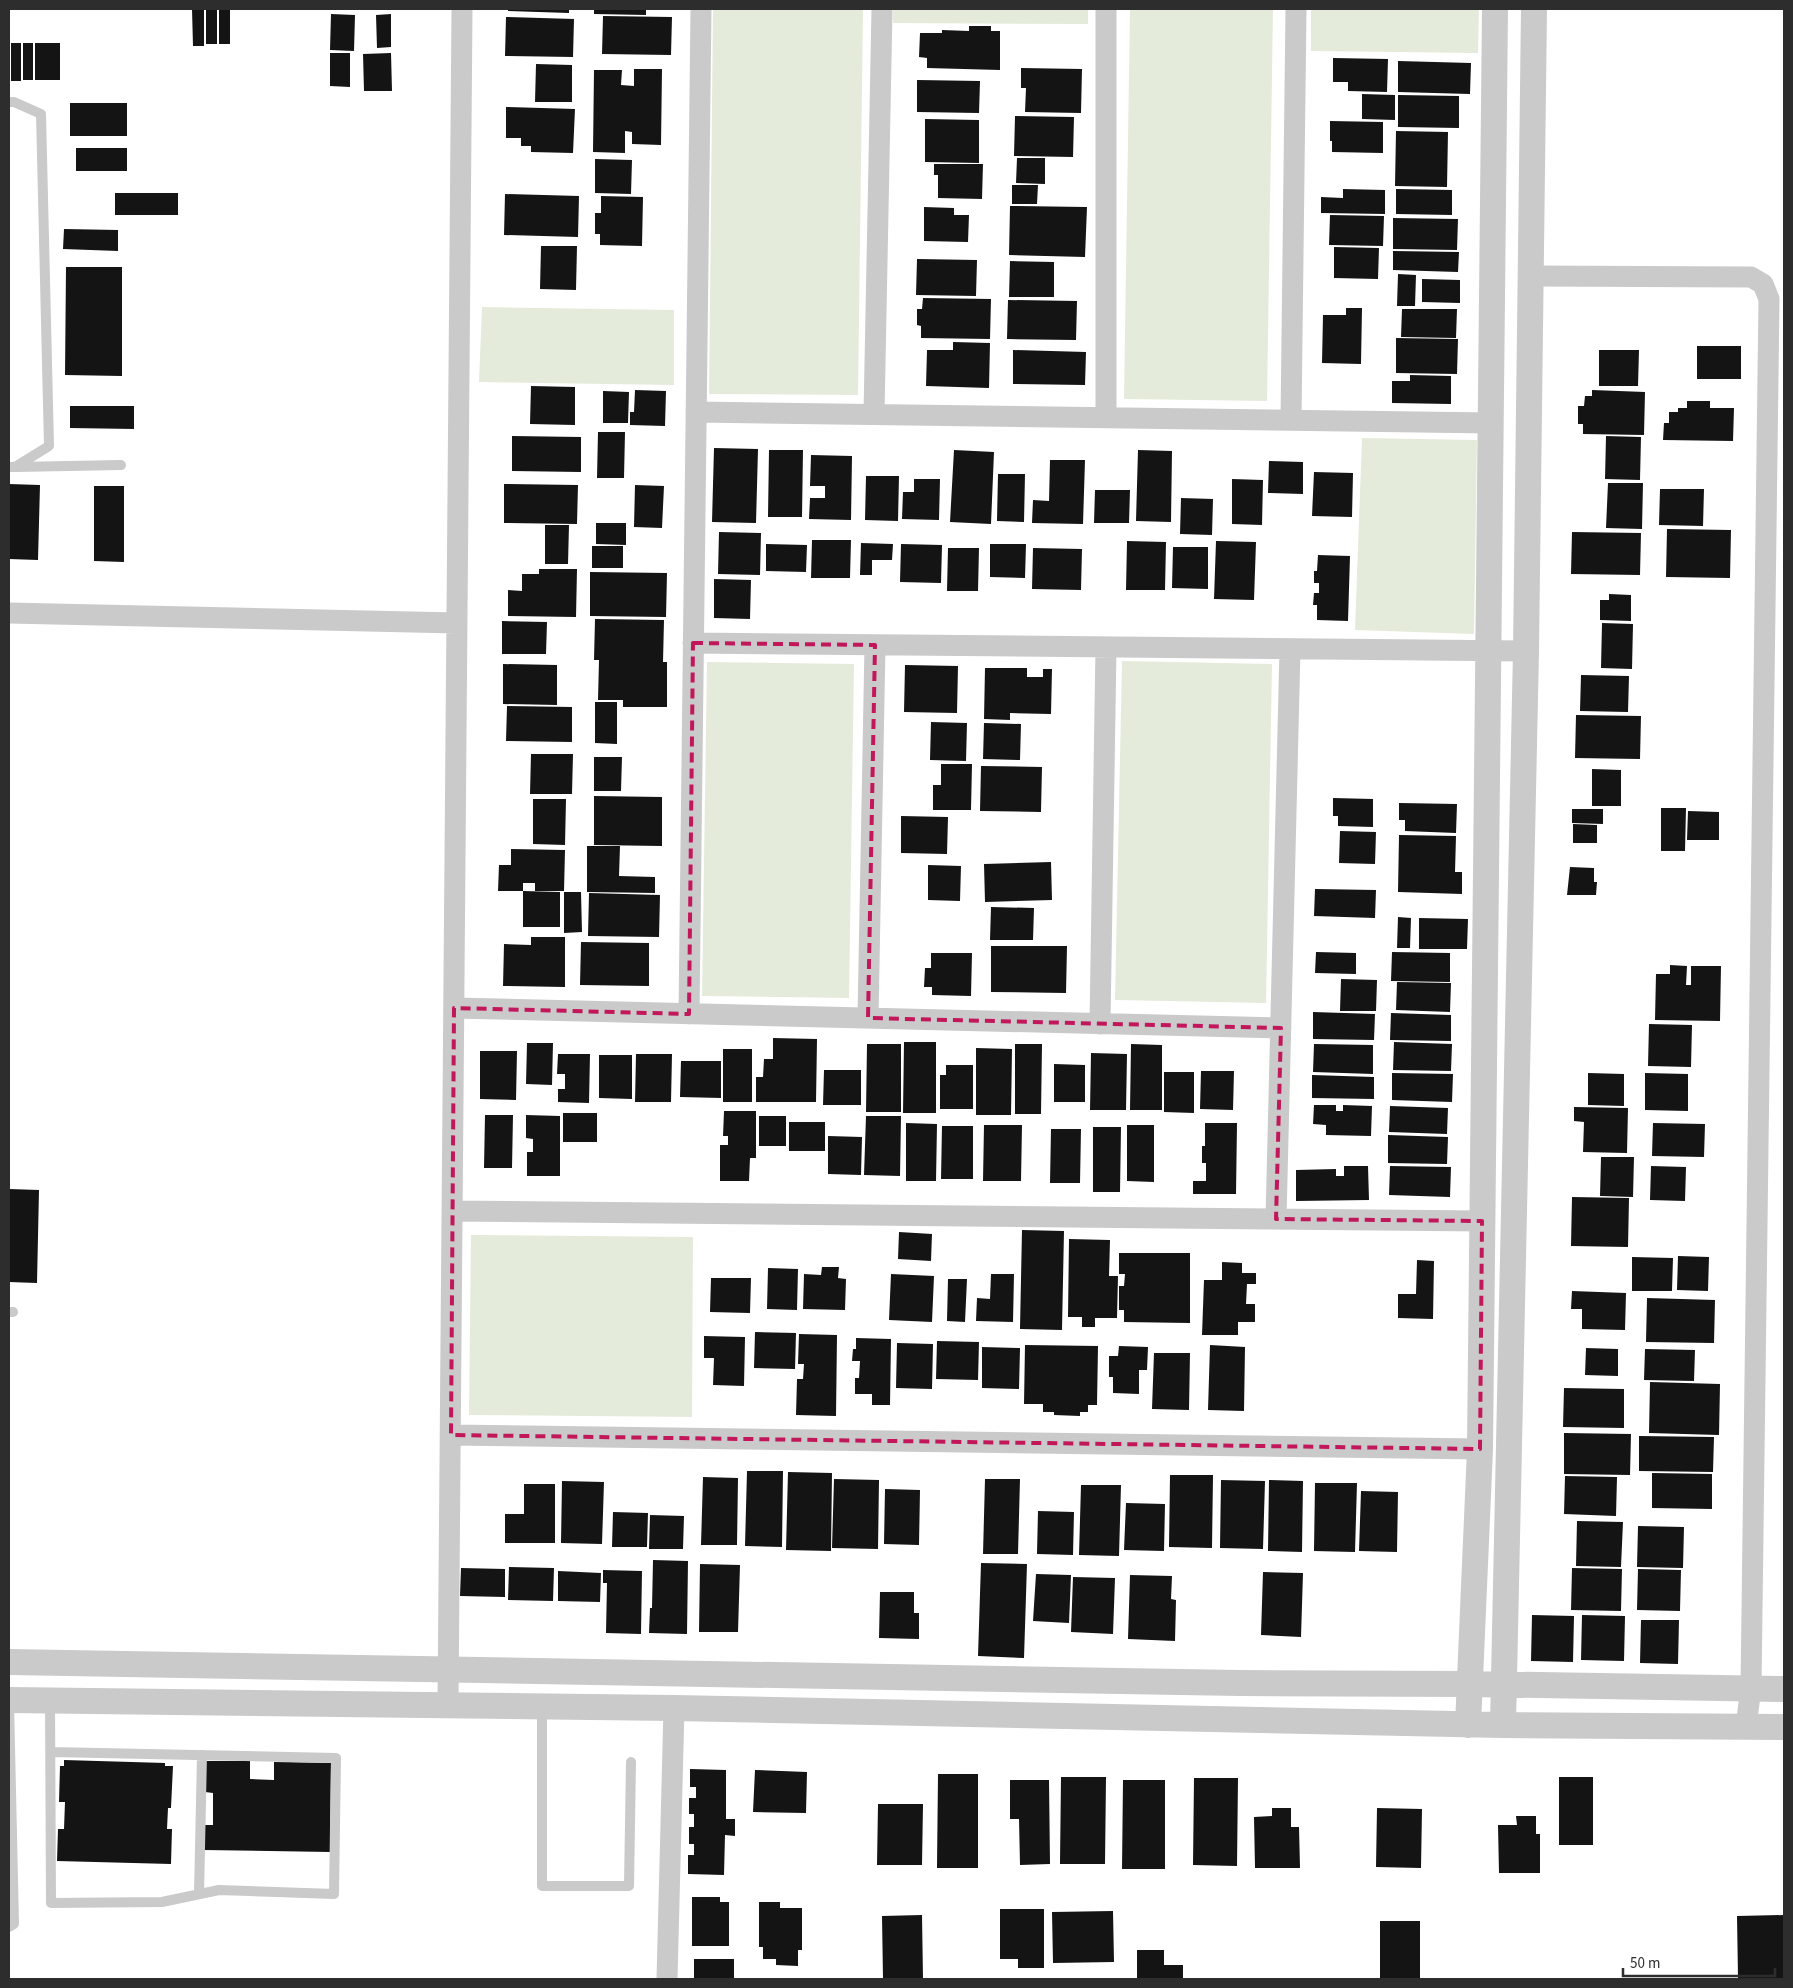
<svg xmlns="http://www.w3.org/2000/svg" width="1793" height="1988" viewBox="0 0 1793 1988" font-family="'Source Sans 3',sans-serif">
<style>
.green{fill:#e5ebda}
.building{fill:#141414}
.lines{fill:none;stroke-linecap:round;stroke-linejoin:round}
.service{stroke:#cacaca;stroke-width:10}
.minor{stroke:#cacaca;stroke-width:21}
.tertiary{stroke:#cacaca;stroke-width:26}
.marked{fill:none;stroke:#c2185b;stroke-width:4;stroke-dasharray:10 6;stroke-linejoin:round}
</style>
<rect width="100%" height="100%" fill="#fff"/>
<path class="green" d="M713 9H863L858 395 709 394Z
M893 9H1088V24L893 23Z
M1130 9H1273L1267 401 1124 399Z
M1311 9H1479L1478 53 1311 51Z
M482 307 674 310V385L479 382Z
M1362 438 1477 440 1474 634 1355 630Z
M1122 661 1272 664 1266 1003 1115 1000Z
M707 662 854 664 849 998 702 996Z
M471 1235 693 1237 692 1417 469 1415Z"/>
<path class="building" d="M192 9H204V46H193Z
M206 9H217V44H206Z
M219 9H230V44H219Z
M508 9H569V13L508 11Z
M594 9H646V15L594 14Z
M331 14 355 15 354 51 330 50Z
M391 14V47L377 48 376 15Z
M603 16 672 17 671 55 602 54Z
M506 17 574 19 573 57 505 56Z
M969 26H991V31H1000V70L927 68V58L919 57 920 33H942V30L969 31Z
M11 43H21V81H11Z
M23 43H33V80H23Z
M35 43H60V80H35Z
M330 53H350V87L330 86Z
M391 53 392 91H364L363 54Z
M1333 58 1388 59 1387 92 1348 91V82H1333Z
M1398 61 1471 63 1470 94 1398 92Z
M536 64 572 65V102H535Z
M1021 68 1082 69 1081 113 1025 112 1026 88H1021Z
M634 69H662L661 145 632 144V132L625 131V153L593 152 594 70H622L621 85 634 86Z
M917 80 980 81 979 113 917 112Z
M1362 94 1395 95V120L1362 119Z
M1398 95 1459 96V128L1398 127Z
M70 103H127V136H70Z
M506 107 575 109 573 153 531 152V146H521V138H506Z
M1015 116 1074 117 1073 157 1014 156Z
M925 119 979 120V163L925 162Z
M1330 121 1383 122V153L1332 152V141H1330Z
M1396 131 1448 132 1447 187 1395 186Z
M76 148H127V171H76Z
M1017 158H1045V184L1016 183Z
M595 159 632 160 631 194 595 193Z
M934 164H983L982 199 938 198V175H934Z
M1012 185H1038L1037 204H1012Z
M1343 189 1385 190V214L1321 213V197L1343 198Z
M1396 189 1452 190V215L1396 214Z
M115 193H178V215H115Z
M505 194 579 196 578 237 504 235Z
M601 196 643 197 642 246 600 245V234H595V213H601Z
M1010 206 1087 207 1085 257 1009 255Z
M924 207 954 208V215H969L968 242 924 241Z
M1330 215 1384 216 1383 246 1329 245Z
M1393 218 1458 219 1457 250 1393 249Z
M64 229 118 230V251L63 249Z
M541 246H577L576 290 540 289Z
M1334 247 1379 248 1378 279 1334 278Z
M1393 251 1459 252 1458 272 1393 270Z
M917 259 977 260 976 296 916 295Z
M1010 261 1054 262V297H1009Z
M66 267H122V376L65 375Z
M1398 274 1416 275 1415 306H1397Z
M1422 279 1460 280V303L1422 302Z
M923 298 991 299 990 339 921 338V326L917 325V309H922Z
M1008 300 1077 301 1076 340 1007 339Z
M1346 308H1362L1361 364 1322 363 1323 315H1346Z
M1402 309H1457L1456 338 1401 337Z
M1396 338 1458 339 1457 374 1396 373Z
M953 342 990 343 989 388 926 386 927 350H953Z
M1697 346H1741V379H1697Z
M1013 350 1086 352 1085 385 1013 384Z
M1599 350H1639L1638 386H1599Z
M1410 375 1451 376V404L1392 403V381H1410Z
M531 386 575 387V425L530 424Z
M635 390 666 391 665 426 630 425V412H634Z
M1592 390 1645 392 1644 435 1583 434V424H1578V406H1584L1585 396H1592Z
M603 391 629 392 628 423H603Z
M1687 401H1710V408H1734L1733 441 1663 440 1664 423H1669V412H1678V408H1687Z
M70 406H134V429L70 428Z
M598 432H625L624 478H597Z
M512 436 581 437V472L512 471Z
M1606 436 1641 437 1640 480 1605 479Z
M714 448 758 449 756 523 712 522Z
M769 450H803L802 517H768Z
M954 450 994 452 991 524 950 522Z
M1138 450 1172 451 1171 522 1136 521Z
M811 455 852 456 851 520 809 519 810 498H825V486H810Z
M1050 460H1085L1083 524 1032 523 1033 500 1049 501Z
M1269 461 1303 462V494L1268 493Z
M1314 472 1353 473 1352 517 1312 516Z
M998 474H1025L1024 522 997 521Z
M866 476H899L898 521 865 520Z
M914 479H940L939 520 902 519 903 492H914Z
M1232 479 1263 480 1262 525 1232 524Z
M1608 483H1643L1642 529 1606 528Z
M9 484 40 485 38 560 9 559Z
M504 484 578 485 577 524 504 523Z
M635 485 664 486 662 528 634 527Z
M94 486H124V562L94 561Z
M1660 489H1704L1703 526 1659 525Z
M1095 490H1130L1129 523H1094Z
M1181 498 1213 499 1212 535 1180 534Z
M596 523H626V545L596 544Z
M545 525H569L568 564H545Z
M1667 529 1731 530 1730 578 1666 577Z
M719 532 761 533 760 575 718 574Z
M1572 532 1641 533 1640 575 1571 574Z
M812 540H851L850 578H811Z
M1127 541 1166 542 1165 590H1126Z
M1216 541 1256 542 1254 600 1214 599Z
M861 543 893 544 892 560H872V575H860Z
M766 544 807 545 806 572 766 571Z
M901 544 942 545 941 583 900 582Z
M990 544H1026L1025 578 990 577Z
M592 546H623V568H592Z
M1173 547H1208V589L1172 588Z
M948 548H979L978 591H947Z
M1033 548 1082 549 1081 590 1032 589Z
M1318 555 1350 556 1348 621 1317 620V605H1313L1314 593H1319V583H1314V571H1317Z
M539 569H577L576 617 508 616V590L522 591V574H539Z
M590 572 667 573 666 617 590 616Z
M714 579 751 580 750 619 714 618Z
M1609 594 1631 595V621L1600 620V600H1609Z
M595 619 664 620 663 662H667V707H623V700H598L599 660H594Z
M502 621 547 622 546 654H502Z
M1602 623 1633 624 1632 669 1601 668Z
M503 664 557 665V705L503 704Z
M905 665 958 666 957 713 904 712Z
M985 668H1027V677H1043V669H1052L1051 714 1010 713V720L984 719Z
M1581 675 1629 676 1628 712 1580 711Z
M595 702H617V744L595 743Z
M507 706 572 707V742L506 741Z
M1576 715 1641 716 1640 759 1575 758Z
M931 722 967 723 966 761 930 760Z
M984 723 1021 724 1020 760 983 759Z
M531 754H573L572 794H530Z
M594 757H622L621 791H594Z
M941 764H972L971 810H933V785H941Z
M981 766 1042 767 1041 812 980 811Z
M1592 769 1621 770V806H1592Z
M594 796 662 797V846L594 845Z
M1333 798 1373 799V827L1338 826V816H1333Z
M533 799H566L565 845 533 844Z
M1399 803 1457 804 1456 833 1405 831V820H1399Z
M1661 808H1686L1685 851H1661Z
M1572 809H1603V824L1572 823Z
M1688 811 1719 812V840H1687Z
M901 816 948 817 947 854 901 853Z
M1573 824 1597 825V843H1573Z
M1340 831 1376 832 1375 864 1339 863Z
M1399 835 1456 836 1455 872H1462V894L1398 892Z
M587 846H620L619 876 655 877V893L587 892Z
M511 849 565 850 564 891H535V883H523V891H498L499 865H511Z
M1051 862 1052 900 985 902 984 864Z
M928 865 961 866 960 901 928 900Z
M1570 867 1594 868V882H1597L1596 895H1567Z
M1315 889 1376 890 1375 918 1314 916Z
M523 891 560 892V927H523Z
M564 892H581L582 932 564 933Z
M589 893 660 895 659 937 588 936Z
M991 907 1034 908 1033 940H990Z
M1398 917 1411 918 1410 948H1397Z
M1419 918 1468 919 1467 949H1419Z
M531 937H565V987L503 986 504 944 531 945Z
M581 942 649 943V986L580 985Z
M991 946H1067L1066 993 991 992Z
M1316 952 1356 953V974L1315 973Z
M1392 952 1450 953V982L1391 981Z
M931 953H972L971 996 932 995V987H924L925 968H931Z
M1670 965 1687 966 1686 985H1691V966H1721L1720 1021 1655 1020 1656 974H1670Z
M1341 979 1377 980 1376 1011H1340Z
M1397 982 1451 983 1450 1012 1396 1010Z
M1313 1012 1375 1014 1374 1040 1313 1039Z
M1391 1013 1451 1015V1041L1390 1040Z
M1649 1024 1692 1025 1691 1067 1648 1066Z
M773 1038 817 1039 816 1102H756V1077H763L764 1059H773Z
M904 1042H936V1113H903Z
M1394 1042 1452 1044 1451 1071 1393 1070Z
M527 1043H553L552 1085 526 1084Z
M867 1044H901V1112H866Z
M1015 1044H1042L1041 1114H1015Z
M1131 1044 1162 1045V1110H1130Z
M1314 1044 1373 1045V1074L1313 1072Z
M976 1048 1012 1049 1011 1115H976Z
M723 1049H752V1102H723Z
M480 1051H517L516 1100 480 1099Z
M1091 1053 1127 1054 1126 1110H1090Z
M558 1054H590L589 1103 558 1102V1089H565V1074H557Z
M636 1054H672L671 1102H635Z
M599 1055H632V1099L599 1098Z
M681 1061H721V1098L680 1097Z
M1054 1064 1085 1065V1102H1054Z
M946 1065H973V1109H940V1075H946Z
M824 1070H861V1105H823Z
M1201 1071H1234L1233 1110 1200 1109Z
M1164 1072H1194V1113L1164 1112Z
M1392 1073 1453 1074 1452 1102 1392 1100Z
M1588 1073 1624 1074V1106L1588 1105Z
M1645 1073 1688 1074V1111L1645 1110Z
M1312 1075 1374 1077V1099L1312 1098Z
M1314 1105H1336V1111H1343V1105L1372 1106 1371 1136 1326 1135V1125L1313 1124Z
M1390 1106 1448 1108 1447 1134 1389 1132Z
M1574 1107 1628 1108 1627 1153 1583 1152 1584 1122 1574 1121Z
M724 1111H756V1158H750L749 1181H720V1145H728V1136H723Z
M563 1113H597V1142H563Z
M485 1115H513L512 1168H484Z
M526 1115 560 1116V1176H527V1152H533V1139L526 1138Z
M759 1116H786V1146H759Z
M866 1116H901L900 1176 864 1175Z
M789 1122H825V1151H789Z
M906 1123 937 1124 936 1181H906Z
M1205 1123H1237L1236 1194H1193V1181H1206V1163H1202V1146H1205Z
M1653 1123 1705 1124 1704 1157 1652 1156Z
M984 1125H1022L1021 1181H983Z
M1127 1125H1154V1182L1127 1181Z
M942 1126H973V1179H941Z
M1093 1127H1121L1120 1192H1093Z
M1051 1129H1081L1080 1183H1050Z
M1388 1135 1448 1137 1447 1164 1388 1163Z
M828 1136 862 1137 861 1175 828 1174Z
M1601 1157H1634L1633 1197 1600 1196Z
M1344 1166H1368L1369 1200 1296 1201V1170L1336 1169V1176H1344Z
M1390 1166 1451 1167 1450 1197 1389 1195Z
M1651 1166 1686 1167 1685 1201 1650 1200Z
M9 1189 39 1190 37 1283 9 1282Z
M1572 1197 1629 1198 1628 1247 1571 1246Z
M1022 1230 1064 1231 1062 1330 1020 1329Z
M899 1232 932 1234 931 1261 898 1259Z
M1069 1239 1110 1240 1109 1276H1118L1117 1318H1095V1327H1082V1317H1068Z
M1119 1253H1190V1323L1124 1322V1310H1119V1286H1124L1125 1274H1119Z
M1678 1256 1709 1257 1708 1291 1677 1290Z
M1632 1257 1673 1258 1672 1291H1632Z
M1417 1260 1434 1261 1433 1319 1398 1318V1294H1416Z
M1222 1262 1242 1263V1273H1256V1284H1247L1246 1304H1255V1322H1238V1335H1202L1204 1280H1222Z
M822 1267H839L838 1278 846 1279 845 1310 803 1309 804 1274 821 1275Z
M768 1268 798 1269 797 1310 767 1309Z
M891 1274 934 1276 932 1322 889 1320Z
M991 1274H1014L1013 1322 976 1321 977 1298 990 1299Z
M711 1278H751L750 1313 710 1312Z
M948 1279H967L965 1322 947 1321Z
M1572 1291 1626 1293 1625 1330 1582 1329V1309H1571Z
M1647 1298 1715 1300 1714 1343 1646 1342Z
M755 1332 796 1333 795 1369 754 1368Z
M799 1334 837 1335 836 1416 796 1415 797 1379H803L804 1364H798Z
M704 1336 745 1337 744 1386 713 1385 714 1358H704Z
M856 1338 891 1339 890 1405H872V1394H855V1378H859L860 1361H852L853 1349H856Z
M937 1341 979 1342 978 1380 936 1379Z
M897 1343 933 1344 932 1389 896 1388Z
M1025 1345 1098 1346 1097 1405H1088V1412H1080V1416L1054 1415V1412H1043V1404H1024Z
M1210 1345 1245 1347 1244 1411 1208 1410Z
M1119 1346 1148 1347 1147 1370H1139V1394L1113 1393V1377H1109V1356H1118Z
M982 1347 1020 1348 1019 1389 982 1388Z
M1586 1348 1618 1349V1376L1585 1375Z
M1645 1349 1695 1350 1694 1381 1644 1380Z
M1154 1353H1190L1189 1410 1152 1409Z
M1650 1382 1720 1384 1719 1435 1649 1433Z
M1564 1388 1624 1389V1428L1563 1427Z
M1564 1433 1631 1434 1630 1475 1564 1474Z
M1639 1436 1714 1437 1713 1472 1639 1471Z
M747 1471H783L782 1547 745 1546Z
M788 1472 832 1473 831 1551 786 1550Z
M1652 1473 1712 1474V1509L1652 1508Z
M1170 1475H1213L1212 1548 1169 1547Z
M1565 1476 1617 1477 1616 1516 1564 1514Z
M703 1477 738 1478 737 1545H701Z
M834 1479 879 1480 878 1549 832 1548Z
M985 1479H1020L1018 1554H983Z
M1221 1480 1265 1481 1263 1549 1220 1548Z
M1269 1480 1303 1481 1302 1552 1268 1551Z
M562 1481 604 1482 602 1544 561 1543Z
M1315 1483H1357L1355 1552 1314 1551Z
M524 1484H555V1543H505V1514H524Z
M1081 1485H1121L1119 1556 1079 1555Z
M885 1489 920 1490 919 1545 884 1544Z
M1361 1491 1398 1492 1397 1552 1359 1551Z
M1126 1503 1165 1504 1164 1551 1124 1550Z
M1038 1511 1074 1512 1073 1555 1037 1554Z
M613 1512 648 1513 647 1547H612Z
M650 1515 684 1516 683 1549H649Z
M1577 1521 1623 1522 1621 1567 1576 1566Z
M1638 1526 1684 1527 1683 1568 1637 1567Z
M653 1560 688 1561 687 1634 649 1633 650 1608H652Z
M981 1563 1027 1564 1024 1658 978 1656Z
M700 1564 740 1565 738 1632H699Z
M509 1567 554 1568 553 1601 508 1600Z
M461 1568 505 1569V1597L460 1596Z
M1572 1568 1622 1569 1621 1611 1571 1610Z
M1638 1569 1681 1570 1680 1611 1637 1610Z
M603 1570 642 1571 641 1634 606 1633 607 1583H603Z
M558 1571 601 1573 600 1602 558 1601Z
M1263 1572 1303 1573 1301 1637 1261 1635Z
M1036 1574 1071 1575 1069 1623 1033 1621Z
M1130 1575 1172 1576 1171 1599 1176 1600 1175 1641 1128 1639Z
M1073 1577 1115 1578 1113 1634 1071 1632Z
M880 1592H914V1613H919V1639L879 1638Z
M1532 1615 1574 1616 1573 1662 1531 1661Z
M1582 1615 1625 1616 1624 1661 1581 1660Z
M1641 1620H1679L1678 1664 1640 1663Z
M64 1760 165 1763V1766H173L171 1808H168L167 1829H172L171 1864 57 1861 58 1829H64L65 1802H59L60 1766H64Z
M205 1761H250V1779L274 1780V1762L331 1763 330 1852 204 1850V1825H213V1793L205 1792Z
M690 1769 726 1770V1819H735V1836L725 1835 724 1875 688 1874V1855H694V1844H689V1827H694V1814H689V1798H696V1787H690Z
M755 1770 807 1772 806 1813 753 1812Z
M938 1774H978V1868H937Z
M1061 1777H1106L1105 1864H1060Z
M1559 1777H1593V1845H1559Z
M1194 1778H1238L1237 1866 1193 1865Z
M1010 1780H1049L1050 1864 1020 1865 1019 1819H1010Z
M1123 1780H1165V1869H1122Z
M878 1804H923L922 1865H877Z
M1272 1808H1291V1827H1299L1300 1868H1255L1254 1817 1272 1816Z
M1377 1808 1422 1809 1421 1868 1376 1867Z
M1516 1816H1536V1834H1540V1873H1499L1498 1825H1517Z
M692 1897H720V1902H729V1946H692Z
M759 1902H780V1908H802V1950H798V1966L776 1965V1959H763V1947H759Z
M1000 1909H1044V1968H1018V1959H1000Z
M1113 1911 1114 1962 1053 1963 1052 1912Z
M922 1915 923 1979H883L882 1916Z
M1784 1915V1978H1738L1737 1916Z
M1380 1921H1420V1979H1380Z
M1137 1950H1164V1965H1183V1979H1137Z
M694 1959H734V1979H694Z"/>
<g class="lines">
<path class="service" d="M9 102H14L41 114 49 446 15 467H9
M16 467 121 465
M9 1312H13
M50 1701 51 1903 162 1902 219 1890 334 1894 336 1758 51 1752
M9 1702 14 1924 9 1927
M542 1707V1886H629L631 1762
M199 1894 202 1755"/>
<path class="minor" d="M1106 9V417
M1531 276 1751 277 1763 284 1769 299 1751 1688 1746 1726
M696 412 1492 423
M874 414 882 9
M1291 420 1296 9
M9 613 457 623
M693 643 1526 651
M454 1008 1281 1028
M689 1014 701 9
M868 1018 875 645
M1100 1024 1106 647
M452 1211 1482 1221
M1276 1219 1290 649
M451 1435 1480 1449
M448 1705 462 9
M667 1979 674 1708"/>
<path class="tertiary" d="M9 1662 1240 1683 1469 1684 1784 1689
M9 1700 674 1708 1503 1725 1784 1727
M1468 1725 1480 1449 1495 9
M1503 1725 1526 651 1534 9"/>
</g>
<path class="marked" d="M693 643 875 645 868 1018 1281 1028 1276 1219 1482 1221 1480 1449 451 1435 454 1008 689 1014Z"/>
<rect width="1793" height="1988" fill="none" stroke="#2d2d2d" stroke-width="20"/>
<path d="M1623 1968v8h152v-8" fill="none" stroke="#2d2d2d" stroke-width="2.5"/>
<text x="1630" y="1968" font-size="15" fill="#2d2d2d" stroke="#ffffff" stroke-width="4" paint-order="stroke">50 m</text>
</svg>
